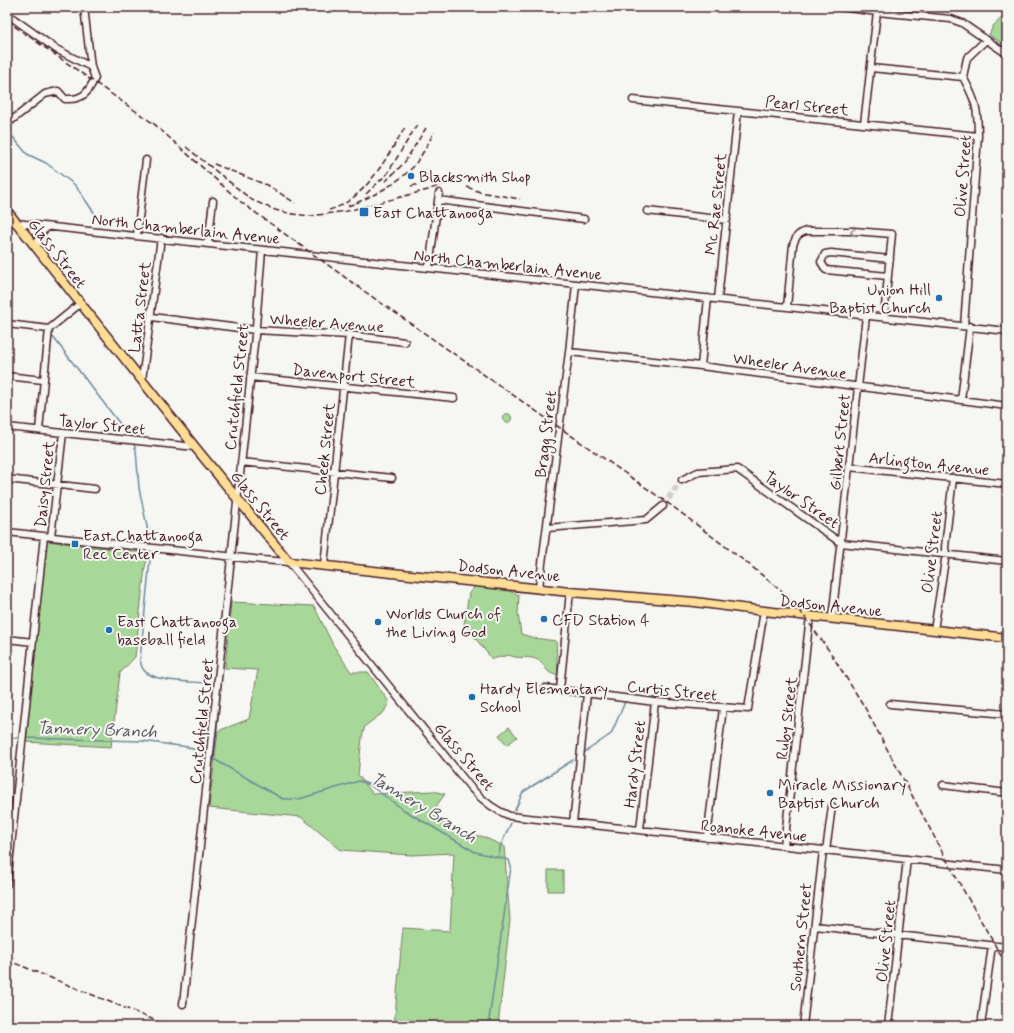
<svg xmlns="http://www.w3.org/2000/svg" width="1014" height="1033" viewBox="0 0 1014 1033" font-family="Mynerve,sans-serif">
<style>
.green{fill:#a7d899;stroke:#787c62}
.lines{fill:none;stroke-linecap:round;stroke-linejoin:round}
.stream{stroke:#6c8a98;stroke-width:1.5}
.minor-tunnel{stroke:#d4cbca;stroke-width:6;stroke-dasharray:6 3;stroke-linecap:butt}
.minor-casing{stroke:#4a1f2b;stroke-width:9}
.major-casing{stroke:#4a1f2b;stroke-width:11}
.minor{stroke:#f6f6f2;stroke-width:6}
.major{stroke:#fedd96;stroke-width:8}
.rail{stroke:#4a1f2b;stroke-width:1.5;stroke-dasharray:6 3;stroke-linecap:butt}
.oneway{stroke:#a99598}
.poi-dot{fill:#1f6fb2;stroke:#f6f6f2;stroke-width:1.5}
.labels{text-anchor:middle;stroke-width:4;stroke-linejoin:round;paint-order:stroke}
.street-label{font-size:16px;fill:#4a1f2b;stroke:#f6f6f2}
.poi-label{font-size:16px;fill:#4a1f2b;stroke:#f6f6f2;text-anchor:start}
.water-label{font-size:17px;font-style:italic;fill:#5b5561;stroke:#f6f6f2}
</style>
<rect width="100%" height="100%" fill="#f6f6f2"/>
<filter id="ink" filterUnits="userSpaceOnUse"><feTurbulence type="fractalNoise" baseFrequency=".025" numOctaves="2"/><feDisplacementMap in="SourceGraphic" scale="8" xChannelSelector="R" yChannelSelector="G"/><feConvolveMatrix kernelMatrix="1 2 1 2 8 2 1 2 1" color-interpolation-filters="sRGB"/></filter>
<g filter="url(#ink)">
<path class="green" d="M1007 13V46L989 35 993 26Z
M502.5 418a4.5 4.5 0 1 1 9 0a4.5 4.5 0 1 1-9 0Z
M46 541 149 553 145 567 135 657 120 673 111 747 26 742Z
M475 586 509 591 519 595 518 614 521 634 534 638 556 641 558 675C544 674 547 665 538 660 529 655 518 660 509 655L492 659 464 624 469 593Z
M231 602 314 606 333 645 351 672H368L389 702 384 712 365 726 362 737 358 775 373 794 433 791 445 794 437 805 435 816 457 835 481 836 504 846 510 920 498 1026H394L403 928 450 931 454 853 411 855 341 850 301 817 209 808 218 731 249 719 258 670 225 668Z
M509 727 517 737 507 745 499 735Z
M548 870H563V891H548Z"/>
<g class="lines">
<path class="stream" d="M7 130 27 154 46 163 75 185 95 214
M53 337 130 437
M133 442 136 450 139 488 151 546
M151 550 140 660C141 663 141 667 143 669 152 684 200 681 216 684
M7 738H21
M25 738 142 741 188 747 208 756
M585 752 611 734 625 702
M212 758 283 799H299L359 781 368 784 404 810 475 852 509 860 511 867 488 1026
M214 760 221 685 220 684
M515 810 523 792 573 760
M499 856 500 847 511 823"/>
<path class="minor-tunnel" d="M663 506 682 480"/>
<g class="minor-casing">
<path id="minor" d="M841 7 877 12 951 19 962 23 1007 54
M7 14 56 49 91 67
M871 68 963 77
M633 100 978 136
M7 124 45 94 58 91 65 99C83 100 88 93 95 78L91 67 84 7
M864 124 877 12
M438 200 584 219
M647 211 727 220
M7 222 1007 331
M137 235 146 160
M208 244 213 201
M37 248C37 239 40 232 48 227
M429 268 439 193
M888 276 826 270 821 262 825 254 831 253 890 259
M718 299 738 111
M787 307 793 245C796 237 797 234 806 231H854L892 234 884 317
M152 317 255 330 349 335 405 342
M7 324 49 329
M964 326 978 136C978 109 976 101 963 77L967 58 986 40
M569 352 701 366 1007 406
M701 366 708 298
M7 376 43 380
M250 377 454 398
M142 380 161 238
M961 400 970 326
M7 427 195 447
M39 430 49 329 81 303
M241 462 392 478
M849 467 1007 484
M7 479 95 489
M682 480 698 472 737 469 841 543 1007 561
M547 528 646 520 663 506
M7 532 262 560 289 562 471 788C483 801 494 810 510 816L1007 870
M51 537 63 433
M324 565 349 335
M539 587 569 352 576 284
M832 619 866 316
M934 630 946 554 945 547 953 478
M7 639 33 642
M545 688 655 702 748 709 764 611
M560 689 570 592
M890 704 1007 714
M943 785 1007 793
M573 823 587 694
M640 829 655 702
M707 838 723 708
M784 846 810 616
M826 851 832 806
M7 884 44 536
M815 926 1007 947
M183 1004 256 326 262 250
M803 1026 823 851
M888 1026 907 859
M981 1026 992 945"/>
</g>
<g class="major-casing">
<path id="major" d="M7 211 195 447 289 562 570 592 695 602 764 611 1007 638"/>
</g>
<use href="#minor" class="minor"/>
<use href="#major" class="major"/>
<path class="rail" d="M7 21 157 126
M153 123 242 203 364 291 672 506 751 566 786 595 804 616 830 652 864 706 957 879 1007 966
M186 147 252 200 275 210 293 214 311 216 347 211 428 190 465 175
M214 164 269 186 295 203
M425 174 443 177
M385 182 404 163 426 128
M411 186 447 179
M467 187 480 192 520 199
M366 194 387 174 417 125
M348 206C370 198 397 184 413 167 421 157 428 144 434 132
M329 210C366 200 387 156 406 126
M7 960 169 1026"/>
</g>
<defs><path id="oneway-chevron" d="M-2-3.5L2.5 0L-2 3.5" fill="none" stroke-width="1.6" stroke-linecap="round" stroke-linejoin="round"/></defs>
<use class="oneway" href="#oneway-chevron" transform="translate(853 232) rotate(-178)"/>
</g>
<g class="poi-dot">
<circle cx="411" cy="176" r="4"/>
<rect x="359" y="207" width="10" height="10" rx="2"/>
<circle cx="939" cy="298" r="4"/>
<rect x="71" y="540" width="8" height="8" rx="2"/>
<circle cx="544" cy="619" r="4"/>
<circle cx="378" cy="622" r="4"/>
<circle cx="109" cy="630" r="4"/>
<circle cx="472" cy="697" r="4"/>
<circle cx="770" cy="793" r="4"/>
</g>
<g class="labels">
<g class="street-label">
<text transform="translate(807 105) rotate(6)" y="6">Pearl Street</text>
<text transform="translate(962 176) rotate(-86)" y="6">Olive Street</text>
<text transform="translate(715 204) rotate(-84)" y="6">Mc Rae Street</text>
<text transform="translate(186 228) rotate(6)" y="6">North Chamberlain Avenue</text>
<text transform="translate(58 253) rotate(52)" y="6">Glass Street</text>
<text transform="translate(508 264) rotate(6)" y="6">North Chamberlain Avenue</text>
<text transform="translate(139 307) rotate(-83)" y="6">Latta Street</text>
<text transform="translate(327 322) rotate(4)" y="6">Wheeler Avenue</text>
<text transform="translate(790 365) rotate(8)" y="6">Wheeler Avenue</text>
<text transform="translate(354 375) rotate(6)" y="6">Davenport Street</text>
<text transform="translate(236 387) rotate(-84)" y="6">Crutchfield Street</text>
<text transform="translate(102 424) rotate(6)" y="6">Taylor Street</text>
<text transform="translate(545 434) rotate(-83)" y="6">Bragg Street</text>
<text transform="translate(839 442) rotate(-84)" y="6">Gilbert Street</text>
<text transform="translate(324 449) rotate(-84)" y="6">Cheek Street</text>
<text transform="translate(929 463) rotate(6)" y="6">Arlington Avenue</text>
<text transform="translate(44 484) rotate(-84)" y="6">Daisy Street</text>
<text transform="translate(802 499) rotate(35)" y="6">Taylor Street</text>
<text transform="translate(261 505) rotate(51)" y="6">Glass Street</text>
<text transform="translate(931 552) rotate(-83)" y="6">Olive Street</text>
<text transform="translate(509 570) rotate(6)" y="6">Dodson Avenue</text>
<text transform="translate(831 605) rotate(6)" y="6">Dodson Avenue</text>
<text transform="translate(672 690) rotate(6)" y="6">Curtis Street</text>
<text transform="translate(786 718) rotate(-83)" y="6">Ruby Street</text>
<text transform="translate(201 721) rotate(-84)" y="6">Crutchfield Street</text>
<text transform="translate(465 756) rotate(50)" y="6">Glass Street</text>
<text transform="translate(634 764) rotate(-83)" y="6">Hardy Street</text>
<text transform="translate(754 830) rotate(6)" y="6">Roanoke Avenue</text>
<text transform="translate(800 937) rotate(-84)" y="6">Southern Street</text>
<text transform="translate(885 941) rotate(-84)" y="6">Olive Street</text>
</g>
<g class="poi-label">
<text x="419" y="182">Blacksmith Shop</text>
<text x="373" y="218">East Chattanooga</text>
<text x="931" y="295" text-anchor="end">Union Hill<tspan x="931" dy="18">Baptist Church</tspan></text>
<text x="83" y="541">East Chattanooga<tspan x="83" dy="18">Rec Center</tspan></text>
<text x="386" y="619">Worlds Church of<tspan x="386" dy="18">the Living God</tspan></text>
<text x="552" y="625">CFD Station 4</text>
<text x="117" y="627">East Chattanooga<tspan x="117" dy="18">baseball field</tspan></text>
<text x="480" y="694">Hardy Elementary<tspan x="480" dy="18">School</tspan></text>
<text x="778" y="790">Miracle Missionary<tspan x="778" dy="18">Baptist Church</tspan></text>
</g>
<g class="water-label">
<text transform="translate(97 729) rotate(2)" y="6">Tannery Branch</text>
<text transform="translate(424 807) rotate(31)" y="6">Tannery Branch</text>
</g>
</g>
<rect width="1014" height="1033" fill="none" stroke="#f6f6f2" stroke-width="24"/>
<rect x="12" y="12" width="990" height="1009" fill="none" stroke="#4a1f2b" stroke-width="1.5" filter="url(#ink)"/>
</svg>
